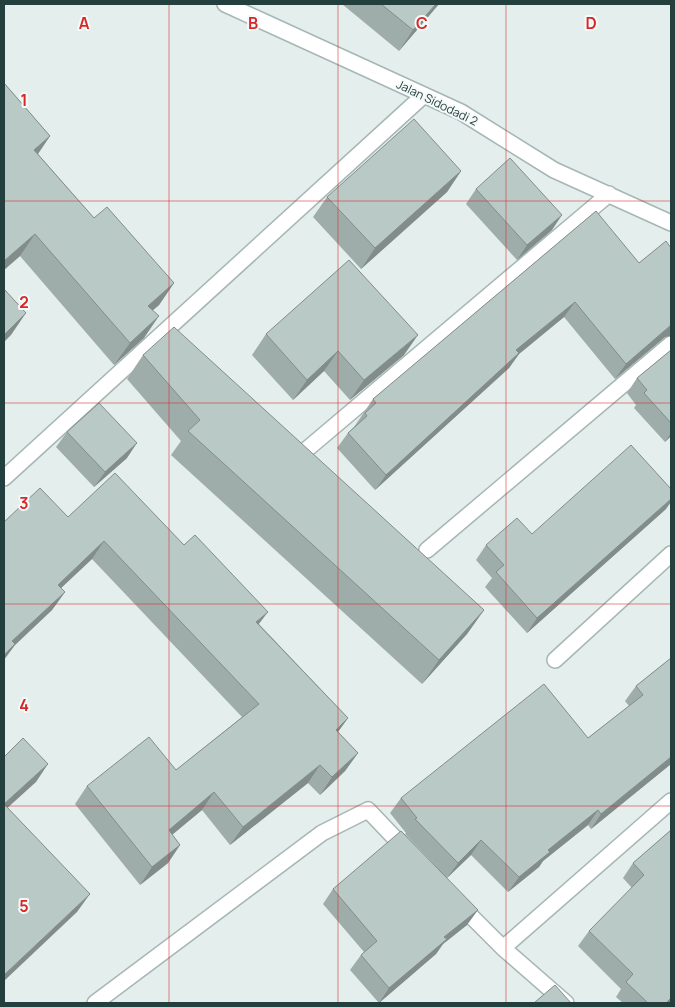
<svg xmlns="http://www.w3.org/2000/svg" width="675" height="1007" viewBox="0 0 675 1007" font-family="Manrope,sans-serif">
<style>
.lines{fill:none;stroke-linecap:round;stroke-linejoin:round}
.street-casing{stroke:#a6b6b5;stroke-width:18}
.street{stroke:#fff;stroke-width:15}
.wall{fill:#9fadaa}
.shaded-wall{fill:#828d8b}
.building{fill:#b9c9c6;stroke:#828d8b}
.grid{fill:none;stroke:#d62828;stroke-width:1;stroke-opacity:0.55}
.labels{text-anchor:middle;stroke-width:4;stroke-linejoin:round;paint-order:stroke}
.street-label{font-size:12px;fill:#23403f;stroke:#f5faf9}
.grid-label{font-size:16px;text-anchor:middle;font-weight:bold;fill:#d62828;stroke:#f5faf9;stroke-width:4;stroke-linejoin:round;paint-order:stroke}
</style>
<rect width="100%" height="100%" fill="#e4eeec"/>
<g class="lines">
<g class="street-casing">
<path id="street" d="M225 4 461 112 554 170 671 223
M306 450 609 194
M4 478 424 95
M427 550 671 344
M555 660 671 554
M459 904 503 948 566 1003
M503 948 671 801
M95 1003 322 833 368 810 408 852"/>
</g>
<use href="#street" class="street"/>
</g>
<path class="wall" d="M342 4H439L399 51Z
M4 83 50 136 38 154 94 218 174 283 159 305 153 310 144 338 114 365 20 256 4 270Z
M461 171 447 192 361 269 313 217 327 197Z
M476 189 552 230 517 260 466 204Z
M596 211 665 337 615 379 564 317 519 354 509 368 375 490 337 448 348 433 354 427 373 399Z
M266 334 404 355 350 400 324 371 293 400 252 355Z
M671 350V436L665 442 634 408 636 405 627 393 637 378Z
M143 355 484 610 467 634 422 684 171 455 181 441 127 379Z
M67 432 127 458 94 487 56 447Z
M666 509 527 633 485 587 492 578 476 560 486 545 532 534Z
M68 517 259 624 348 718 338 732 358 753 345 771 320 795 308 783 230 845 202 810 172 835 180 845 168 863 140 885 75 804 87 786 176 770 242 717 92 559 61 588 65 592 52 610 15 645Z
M671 658V764L591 829 588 825 543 861 539 867 508 892 471 855 447 878 405 834 406 833 390 813 401 798 588 738 629 706 625 701 636 686Z
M671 830V1003H623L616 997 621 989 578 946 589 931 632 888 623 878 633 863Z
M333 889 467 925 443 944 436 954 379 1003 350 970 361 955 364 952 323 904Z"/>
<path class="shaded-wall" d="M436 4H439L399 51 413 30Z
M50 136 35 158 34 150Z
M461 171 447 192 361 269 375 248Z
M562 215 552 230 517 260 527 245Z
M35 234 20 256 4 270V261Z
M174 283 159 305 132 328 148 306Z
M575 302 564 317 519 354 509 368 375 490 386 475 516 350Z
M26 313 11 335 4 342V335Z
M159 316 144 338 114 365 130 343Z
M671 325V336L665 337 615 379 626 364Z
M418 335 404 355 350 400 364 380Z
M338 351 324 371 293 400 307 380Z
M671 433V436L665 442Z
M137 443 127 458 94 487 105 472Z
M671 499V502L666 509 527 633 537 618Z
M104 541 92 559 45 603 58 585Z
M65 592 52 610 15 645 4 660V653L12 641Z
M484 610 467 634 422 684 439 660Z
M268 612 255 629 256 622Z
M348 718 335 736 336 730Z
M358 753 345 771 320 795 332 777Z
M671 757V764L591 829 601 814Z
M48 764 36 782 4 811V804Z
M320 765 308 783 230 845 243 827Z
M214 792 202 810 156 848 169 830Z
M598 810 588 825 543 861 539 867 508 892 519 877 548 850Z
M481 840 471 855 447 878 458 863Z
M180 845 168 863 140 885 152 867Z
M90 894 77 912 4 981V975Z
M478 910 467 925 443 944 436 954 379 1003 389 988 444 937Z
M671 998V1003H666Z"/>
<path class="building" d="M381 4H436L413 30Z
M4 83 50 136 34 150 94 218 107 207 174 283 148 306 159 316 130 343 35 234 4 261Z
M414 119 461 171 375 248 327 197Z
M510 158 562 215 527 245 476 189Z
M596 211 639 263 666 241 671 248V325L626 364 575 302 516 350 519 353 386 475 348 433 367 416 365 413 376 403 373 399Z
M349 260 418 335 364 380 338 351 307 380 266 334Z
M4 289 26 313 4 335Z
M174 327 484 610 439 660 188 431 200 420 143 355Z
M671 350V423L644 393 647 390 637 378Z
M99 403 137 443 105 472 67 432Z
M631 445 671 489V499L537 618 496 572 504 565 486 545 517 518 532 534Z
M115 473 184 545 195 535 268 612 256 622 348 718 336 730 358 753 332 777 320 765 243 827 214 792 169 830 180 845 152 867 87 786 149 737 176 770 259 704 104 541 58 585 65 592 12 641 15 644 4 655V522L40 488 68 517Z
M671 658V757L601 814 598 810 548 850 550 852 519 877 481 840 458 863 415 819 417 818 401 798 544 684 588 738 643 695 636 686Z
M23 738 48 764 4 804 90 894 4 975V757Z
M671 830V998L666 1003H648L626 982 633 974 589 931 644 875 633 863Z
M401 831 478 910 444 937 447 939 389 988 361 955 377 941 333 889Z
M555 985 571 1003H534Z"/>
<path class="grid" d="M169 4V1003M338 4V1003M506 4V1003M4 201H671M4 403H671M4 604H671M4 806H671"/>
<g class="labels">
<g class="street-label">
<text transform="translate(437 103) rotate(26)" y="4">Jalan Sidodadi 2</text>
</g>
</g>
<g class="grid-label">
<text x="84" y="29">A</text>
<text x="253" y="29">B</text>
<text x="422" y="29">C</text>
<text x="591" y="29">D</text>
<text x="24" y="106">1</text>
<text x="24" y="308">2</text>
<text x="24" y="509">3</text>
<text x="24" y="711">4</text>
<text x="24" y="912">5</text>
</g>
<rect width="675" height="1007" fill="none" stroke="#23403f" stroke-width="10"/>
</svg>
